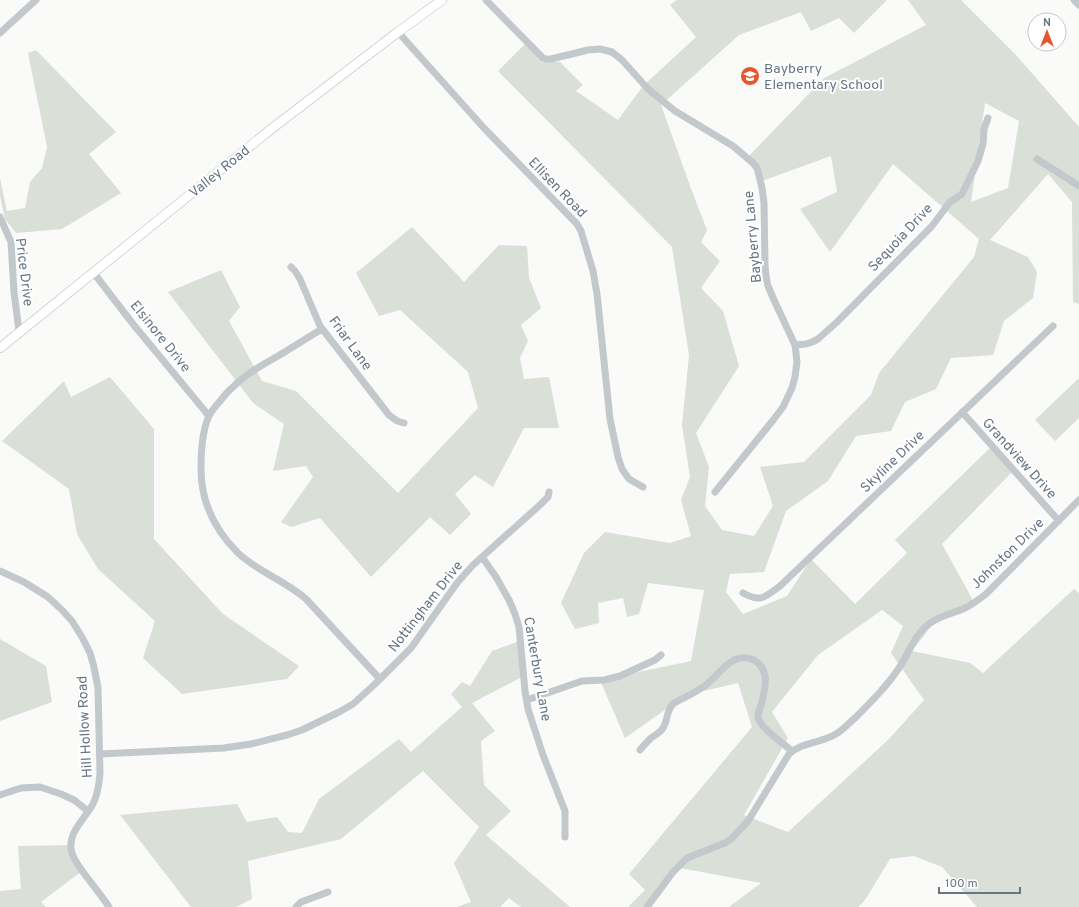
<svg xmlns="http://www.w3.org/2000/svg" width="1079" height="907" viewBox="0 0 1079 907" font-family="Overpass,sans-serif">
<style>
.green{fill:#dadfd7;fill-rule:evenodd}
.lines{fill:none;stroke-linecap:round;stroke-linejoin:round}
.major-casing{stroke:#b5babe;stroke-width:10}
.minor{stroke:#c3c8cc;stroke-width:7}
.major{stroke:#fff;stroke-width:9}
.labels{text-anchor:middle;stroke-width:4;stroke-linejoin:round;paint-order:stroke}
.poi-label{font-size:14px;fill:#657683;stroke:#fff;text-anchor:start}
.street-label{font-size:14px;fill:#657683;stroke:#fff}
</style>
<rect width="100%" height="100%" fill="#fafaf8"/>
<path class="green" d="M677 0H887L854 33 839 18 811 31 801 12 739 35 661 105 693 194 707 230 701 242 720 261 701 288 723 311 739 366 696 433 709 467 705 506 722 530 754 536 773 506 760 467 804 462 871 395 879 373 974 257 979 239 893 164 830 252 800 209 837 192 831 156 762 181 747 158 824 78 926 25 908 0H961L1016 55 1079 127V304L1073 302 1072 202 1048 174 990 240 1028 257 1037 272 1033 298 1004 321 993 355 951 358 936 389 905 402 891 431 856 436 828 481 786 511 764 572 730 574 726 592 743 614 787 596 811 559 855 604 907 553 895 540 990 448 1012 472 942 544 975 604 933 624 912 651 970 663 983 673 1074 589 1079 593V907H977L942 867 914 856 890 859 865 900 858 907H729L761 883 680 868 651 907H628L645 890 629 874 752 727 738 683 686 695 625 738 600 680 691 661 704 590 648 583 639 614 627 617 623 598 598 603 599 623 575 629 561 603 584 553 605 532 670 543 691 536 681 500 690 477 682 425 689 355 672 247 498 71 525 44 543 62H560L583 85 576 91 618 120 643 86 696 37 670 5ZM985 103 1019 121 1008 188 971 202ZM882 610 903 626 891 653 924 700 889 739 788 832 744 815 788 738 772 712 818 655Z
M36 50 116 132 89 154 121 193 62 229 16 233 5 219 0 196V178L7 211 25 208 30 182 42 168 47 147 28 53Z
M412 227 464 282 499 245 527 246 529 278 541 308 521 325 528 341 520 358 524 379 549 377 559 428H524L493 487 475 475 455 494 471 514 450 535 430 517 371 577 320 518 291 527 281 522 313 477 306 466 273 471 284 424 253 403 168 292 221 270 240 307 229 321 262 381 296 391 398 493 478 408 468 372 400 310 379 316 356 273Z
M110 377 154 429V539L223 614 299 666 287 679 182 694 143 658 155 621 98 569 77 534 69 489 2 441 64 381 71 397Z
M1079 378V418L1055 441 1035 420Z
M0 639 46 666 52 702 0 721Z
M522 640 526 675 472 703 495 731 481 741 484 785 511 811 486 835 570 907H521L509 898 500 907H457L471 902 454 863 479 827 423 771 341 839 248 861 252 899 236 907H191L120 815 237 804 247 822 277 817 288 832 302 833 319 799 399 739 411 752 462 707 451 694 462 682 470 686 492 651Z
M71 845 82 871 41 902 46 907H0V891L21 889 18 846Z"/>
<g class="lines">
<g class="major-casing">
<path id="major" d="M0 348 270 130 398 32 442 0"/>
</g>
<path class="minor" d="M486 0 543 58 546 59H551L588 50 600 49 612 52 622 60 648 89 675 111 733 146 753 163 757 168 762 188 764 203 765 264 766 276 768 286 774 300 795 345 797 362 795 377 792 388 783 407 774 419 715 492
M1074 0 1079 5
M398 32 483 127 577 224 581 231 593 271 597 294 610 419 618 457 622 469 629 479 643 487
M0 33 36 0
M1037 159 1079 186
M0 217 11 242 14 292 19 331
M291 267 295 271 300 279 320 326 389 415 397 421 404 423
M93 272 133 324 209 416
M322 329C307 338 293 347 278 356 262 365 246 374 233 387 228 391 224 396 221 400 216 406 211 411 208 418 202 433 201 452 201 469 201 501 215 530 238 553 258 572 286 581 306 599L380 679
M795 345 806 344 812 342 818 339 837 322 932 226 950 202 962 194 978 161 983 144 984 129 988 118
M962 412 1059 521
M482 557 496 577 509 600 515 614 519 627 525 691 528 709 543 755 565 811V837
M0 571 24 582 48 597 62 610 72 621 82 637 90 653 94 667 98 688 100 774C99 785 98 794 93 804 84 820 66 834 72 853 74 860 79 866 83 872 92 884 101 895 109 907
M743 593C761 603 765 597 780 586L1053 326
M527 700 582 681 604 680 620 676 655 660 661 655
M640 750C643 746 647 742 651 738 655 735 660 733 663 728 668 720 666 710 674 703 685 697 697 692 706 685 716 677 723 666 734 660 740 657 748 657 754 660 771 670 765 690 761 705 760 708 758 713 758 717 759 727 784 744 792 751
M100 754 224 748 251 744 287 735 302 730 339 712 353 704 375 684 411 648 457 583 473 565 541 504 548 497 549 492
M0 795 21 788 40 787 61 794 74 800 88 811
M296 907 301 902 328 892
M647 907 673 872 687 858 725 843 732 838 748 821 789 754C803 741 825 743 839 732 845 728 850 722 855 718 871 702 887 686 899 668 908 655 913 638 925 627 936 617 950 614 963 609 972 605 979 599 986 594L1079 500"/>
<use href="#major" class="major"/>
</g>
<defs>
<g id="school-disc" transform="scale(1)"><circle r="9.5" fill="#e4572e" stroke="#fff"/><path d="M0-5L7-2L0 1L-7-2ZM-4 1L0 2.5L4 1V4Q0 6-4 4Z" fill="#fff"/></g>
</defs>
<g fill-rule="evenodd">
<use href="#school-disc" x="750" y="76"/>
</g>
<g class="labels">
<g class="poi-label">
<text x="764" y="73">Bayberry<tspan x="764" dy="16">Elementary School</tspan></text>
</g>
<g class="street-label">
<text transform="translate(219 171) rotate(-39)" y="5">Valley Road</text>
<text transform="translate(558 187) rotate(46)" y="5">Ellisen Road</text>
<text transform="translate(752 237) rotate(-95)" y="5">Bayberry Lane</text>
<text transform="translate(900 237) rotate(-47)" y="5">Sequoia Drive</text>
<text transform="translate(25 272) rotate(83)" y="5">Price Drive</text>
<text transform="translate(161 336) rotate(51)" y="5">Elsinore Drive</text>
<text transform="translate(351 343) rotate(54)" y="5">Friar Lane</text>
<text transform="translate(1020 458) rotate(48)" y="5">Grandview Drive</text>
<text transform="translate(892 461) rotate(-44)" y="5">Skyline Drive</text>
<text transform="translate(1007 553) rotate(-44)" y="5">Johnston Drive</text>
<text transform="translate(425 606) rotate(-52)" y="5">Nottingham Drive</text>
<text transform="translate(538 669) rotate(80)" y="5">Canterbury Lane</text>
<text transform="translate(84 727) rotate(-93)" y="5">Hill Hollow Road</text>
</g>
</g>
<g transform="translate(1047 32)"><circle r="19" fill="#ffffff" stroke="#c1c8cd"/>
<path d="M0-3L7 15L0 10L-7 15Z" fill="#e4572e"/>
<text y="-6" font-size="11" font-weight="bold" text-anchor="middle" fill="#657683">N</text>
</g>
<path d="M939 887v6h81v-6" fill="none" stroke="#657683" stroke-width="2"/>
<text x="945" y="887" font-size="12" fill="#657683" stroke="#ffffff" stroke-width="3" paint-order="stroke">100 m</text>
</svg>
